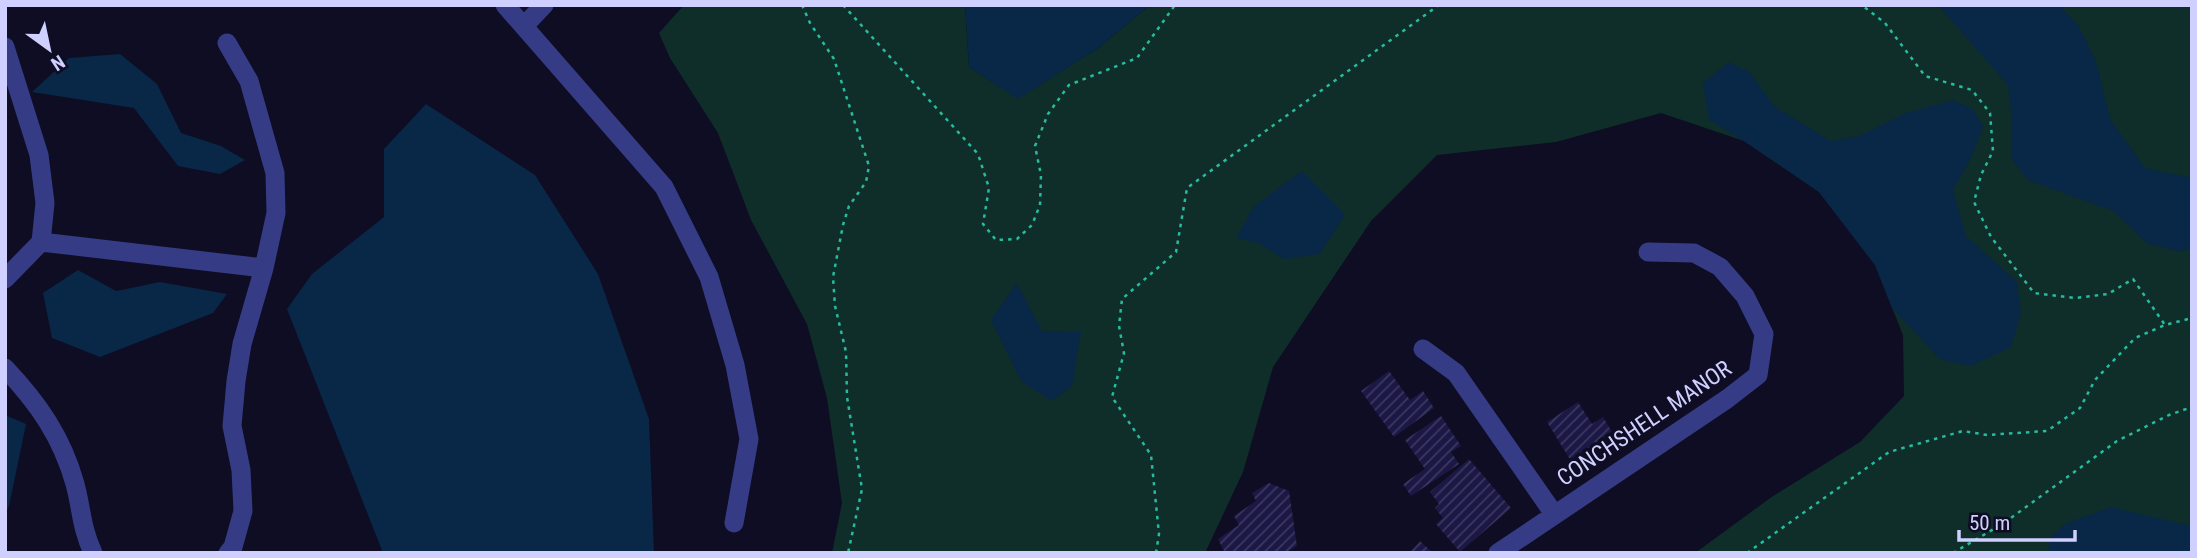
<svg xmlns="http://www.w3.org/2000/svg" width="2197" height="558" viewBox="0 0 2197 558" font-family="'Roboto Condensed',sans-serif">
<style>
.green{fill:#0f2e29}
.water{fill:#092746}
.building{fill:url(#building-hatch)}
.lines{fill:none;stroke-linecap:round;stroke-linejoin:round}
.path{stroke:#27bb9f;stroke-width:2.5;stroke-dasharray:3.5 5;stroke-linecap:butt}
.minor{stroke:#353c85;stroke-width:19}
.labels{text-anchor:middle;stroke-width:7;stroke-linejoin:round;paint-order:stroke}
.street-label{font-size:23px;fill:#cfd0ff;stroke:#0e0d23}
</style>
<defs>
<pattern id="building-hatch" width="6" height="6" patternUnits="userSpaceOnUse" patternTransform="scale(1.75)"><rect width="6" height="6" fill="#1b1845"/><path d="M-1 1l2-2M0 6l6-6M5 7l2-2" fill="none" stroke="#3b3961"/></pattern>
</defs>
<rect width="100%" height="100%" fill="#0e0d23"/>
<path class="green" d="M684 5H965L969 67 1018 98 1098 48 1150 5H2192V553H1695L1773 496 1860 442 1904 396 1903 335 1875 265 1819 192 1744 141 1661 113 1556 142 1437 155 1371 221 1273 367 1243 472 1205 553H832L842 503 827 398 807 324 751 220 718 133 670 58 659 33Z"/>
<path class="water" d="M965 5H1150L1098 48 1018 99 969 67Z
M1938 5H2059L2078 25 2096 61 2110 119 2145 168 2192 178V247L2180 252 2147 243 2113 211 2028 180 2011 158V111L2008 85Z
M120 54 157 84 181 133 221 146 245 160 220 174 178 166 134 108 32 92 69 58Z
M1729 62 1749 72 1775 107 1831 141 1859 136 1906 113 1953 100 1974 110 1983 127 1971 158 1953 190 1966 236 2017 282 2021 313 2011 347 1970 366 1940 359 1892 308 1875 265 1819 192 1744 141 1709 120 1703 83Z
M426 104 535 175 598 274 649 419 654 553H383L287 309 312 274 384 217V149Z
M1302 171 1345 214 1320 254 1285 259 1256 242 1236 238 1254 206Z
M78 270 116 291 160 282 227 294 213 313 100 357 52 338 43 293Z
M1017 283 1042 331 1081 332 1072 386 1052 401 1022 382 991 320Z
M5 415 26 424 9 506 5 514Z
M2111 507 2192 526V553H2048L2051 537 2065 524Z"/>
<path class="building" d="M1389 371 1410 400 1423 391 1434 408 1394 437 1361 391Z
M1578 402 1592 424 1603 417 1616 439 1574 466 1547 422Z
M1441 416 1461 446 1451 452 1459 464 1411 496 1403 484 1425 469 1405 440Z
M1469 459 1511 508 1460 552 1436 524 1443 518 1435 508 1439 504 1430 492Z
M1269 483 1289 491 1297 546 1285 553H1225L1218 539 1239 525 1234 516 1256 501 1252 493Z
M1420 541 1433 553H1409Z"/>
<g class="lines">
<path class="path" d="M802 5 810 23 834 59 869 166 866 182 849 206 843 225 833 277 835 306 846 352 847 397 862 489 848 553
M843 5 978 154 989 188 983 224 996 240 1017 239 1032 225 1040 205 1041 175 1035 146 1048 114 1069 85 1137 58 1175 5
M1857 5 1863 6 1885 23 1925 76 1972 90 1990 113 1993 151 1981 175 1974 202 1991 237 2034 293 2075 298 2108 294 2133 279 2165 325
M1156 553 1159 534 1151 455 1112 397 1124 353 1119 326 1122 299 1176 252 1187 188 1439 5
M1747 553 1889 452 1963 431 1987 435 2047 431 2080 408 2095 380 2135 338 2165 325 2192 318
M1953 553 2004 523 2117 441 2169 415 2192 407"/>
<path class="minor" d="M505 5 664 187 709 277 735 365 749 439 734 523
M525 25 544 5
M227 43 249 81 275 173 276 213 264 268 242 344 236 381 232 426 241 470 243 511 233 547 228 553
M5 47 39 155 45 203 41 242 5 279
M41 242 264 268
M1423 349 1456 373 1554 514
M5 368C38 403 62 437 75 484 82 510 81 527 93 553
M1498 553 1727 399 1758 375 1764 334 1745 296 1720 267 1694 253 1648 252"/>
</g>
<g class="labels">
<g class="street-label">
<text transform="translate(1644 423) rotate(-34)" y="8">CONCHSHELL MANOR</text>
</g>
</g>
<rect width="2197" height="558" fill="none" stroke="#cfd0ff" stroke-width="14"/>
<g transform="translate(49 49) rotate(147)" stroke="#0e0d23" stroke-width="5" paint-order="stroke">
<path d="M0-5L12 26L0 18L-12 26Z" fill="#cfd0ff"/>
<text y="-10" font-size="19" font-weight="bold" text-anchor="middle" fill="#cfd0ff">N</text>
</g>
<path d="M1959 530v10h116v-10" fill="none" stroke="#cfd0ff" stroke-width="3.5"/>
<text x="1969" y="530" font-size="21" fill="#cfd0ff" stroke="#0e0d23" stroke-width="5" paint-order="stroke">50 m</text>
</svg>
